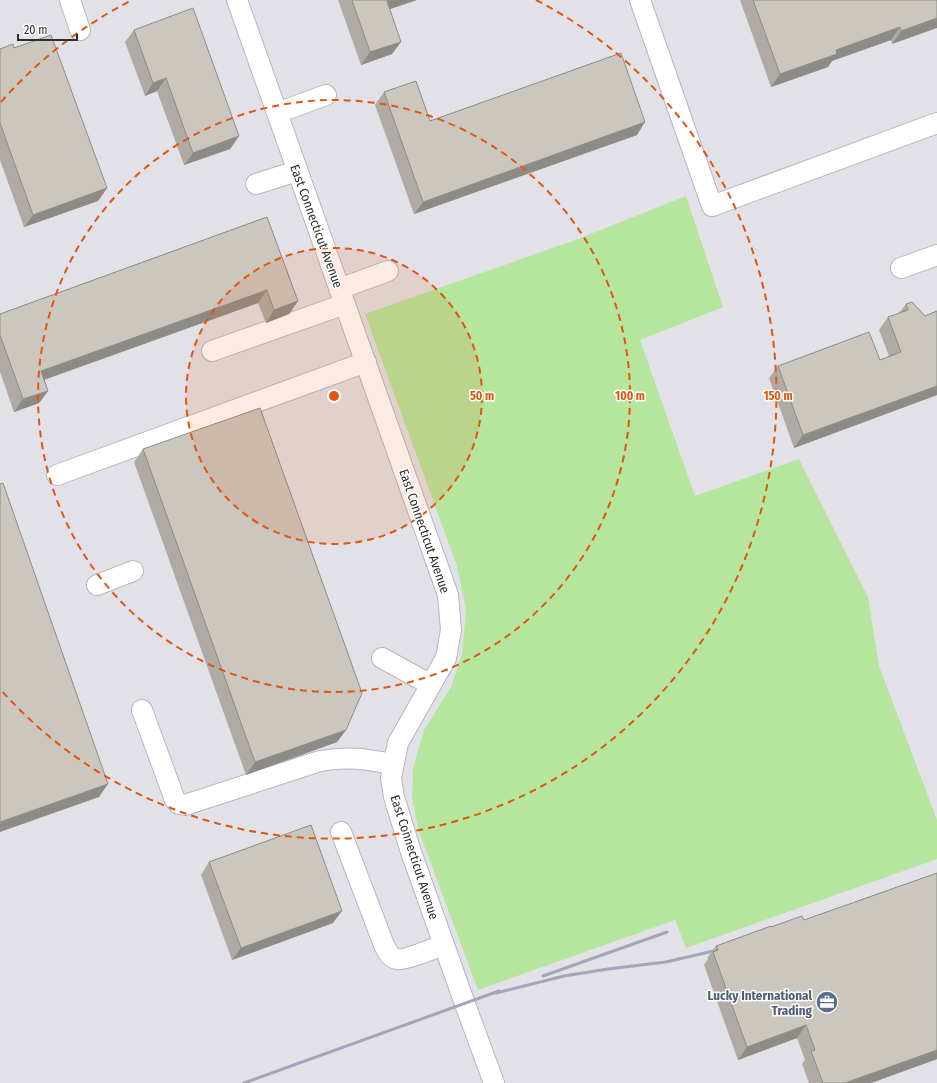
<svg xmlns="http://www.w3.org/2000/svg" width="937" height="1083" viewBox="0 0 937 1083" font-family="'Fira Sans Condensed',sans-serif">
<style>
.industrial{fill:#e3e1e8}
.green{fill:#b6e59e}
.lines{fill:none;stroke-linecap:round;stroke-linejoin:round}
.minor-casing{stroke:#b4b7c1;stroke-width:22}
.minor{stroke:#fff;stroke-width:20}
.rail{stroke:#a3a6b8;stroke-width:3}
.wall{fill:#afaba4}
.shaded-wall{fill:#8e8b86}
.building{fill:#cbc7bf;stroke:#8e8b86}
.ring{fill:none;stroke:#df570e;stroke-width:2;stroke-dasharray:7 5}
.labels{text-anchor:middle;stroke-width:3;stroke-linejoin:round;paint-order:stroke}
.street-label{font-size:13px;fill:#2e2e2e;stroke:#fff}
.service-label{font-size:13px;font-weight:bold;fill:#4e5e75;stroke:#fff;text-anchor:end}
.centre{fill:#df570e;stroke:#fff;stroke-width:2}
.ring-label{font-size:12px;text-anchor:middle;font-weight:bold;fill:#df570e;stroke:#fff;stroke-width:3;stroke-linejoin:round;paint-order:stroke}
</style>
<rect width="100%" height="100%" fill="#efe9e1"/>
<path class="industrial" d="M0 0H937V1083H0Z"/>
<path class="green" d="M686 196 723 307 640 340 695 496 799 459 868 597 879 666 937 820V859L686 948 675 920 478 990 418 829 412 797 413 768 424 730 451 687 462 654 466 610 457 566 365 314 578 239Z"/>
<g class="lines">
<g class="minor-casing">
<path id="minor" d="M70 0 80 30
M237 0 448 595 451 630 446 658 398 743 391 778 394 797 411 852 465 1004 494 1083
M640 0 712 206 937 123
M277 113 326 95
M256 184 297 171
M901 268 937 255
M339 289 388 271
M212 351 345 304
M57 475 366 362
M97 585 133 571
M382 658 431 685
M142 710 175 800 179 804 185 805 320 761C349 756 365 759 394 764
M341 832 384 945C387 951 390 958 397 959 405 961 434 948 444 945"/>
</g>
<use href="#minor" class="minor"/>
<path class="rail" d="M543 976 667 932
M496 993 564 976 608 969 666 962 722 949
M244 1083 499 991"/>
</g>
<path class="wall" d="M338 0H417L390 9 392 54 361 65Z
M740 0H937L892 44 891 40 832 61 828 67 771 87Z
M134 30 239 136 230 149 184 165 157 91 145 96 125 42Z
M14 48 107 188 98 201 24 227 0 160V49Z
M384 92 430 121 637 135 414 214 375 105Z
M267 217 298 301 289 314 266 323 258 303 44 380 48 391 39 403 14 412 0 372V314Z
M906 304 925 316 937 311V395L794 448 769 378 778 366 880 360 889 356 879 330 888 317 899 313Z
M143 449 346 730 337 742 246 775 134 462Z
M209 862 333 923 232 960 201 875Z
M937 873V1059L871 1083H809L802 1064 805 1060 797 1038 738 1060 704 965 708 959 707 958 716 946 771 927 804 920Z"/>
<path class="shaded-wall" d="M389 0H417L378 13 387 1Z
M937 18V28L892 44 901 31Z
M900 27 891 40 832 61 828 67 771 87 780 74 836 50Z
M401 42 392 54 361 65 370 52Z
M166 78 157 91 145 96 153 83Z
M645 122 637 135 414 214 423 202Z
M239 136 230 149 184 165 193 153Z
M107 188 98 201 24 227 33 215Z
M267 290 258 303 32 384 41 371Z
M298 301 289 314 266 323 274 310Z
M937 386V395L794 448 803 435Z
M48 391 39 403 14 412 23 399Z
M346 730 337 742 246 775 255 762Z
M108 784 99 797 0 832V822Z
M342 911 333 923 232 960 241 948Z
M806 1025 797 1038 738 1060 747 1047Z
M937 1050V1059L871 1083H845Z"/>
<path class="building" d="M352 0H389L387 1 401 42 370 52Z
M753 0H937V18L901 31 900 27 836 50 837 54 780 74Z
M193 8 239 136 193 153 166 78 153 83 134 30Z
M51 35 107 188 33 215 0 123V49L13 44 14 48Z
M621 53 645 122 423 202 384 92 416 81 430 121Z
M267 217 298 301 274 310 267 290 41 371 48 391 23 399 0 335V314Z
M912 302 925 316 937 311V386L803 435 778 366 869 332 880 360 901 352 888 317 908 310 906 304Z
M260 408 362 693 346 730 255 762 143 449Z
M3 483 108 784 0 822V484Z
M311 825 342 911 241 948 209 862Z
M937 873V1050L845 1083H823L811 1051 815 1050 806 1025 747 1047 713 952 718 950 716 946 771 926V927L802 916 804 920Z"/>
<circle cx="334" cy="396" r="148" fill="#df570e" fill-opacity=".12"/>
<g class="ring">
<circle cx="334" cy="396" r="148"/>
<circle cx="334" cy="396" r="296"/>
<path d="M1 102A444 444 0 0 1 132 0M536 0A444 444 0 1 1 1 690"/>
</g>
<defs>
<g id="office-disc" transform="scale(1.15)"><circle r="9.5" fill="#5c6f8a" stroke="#fff"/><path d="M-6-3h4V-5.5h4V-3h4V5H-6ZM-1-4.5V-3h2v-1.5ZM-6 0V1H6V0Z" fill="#fff"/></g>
</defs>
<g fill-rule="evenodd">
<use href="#office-disc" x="827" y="1002"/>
</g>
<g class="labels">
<g class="street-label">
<text transform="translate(317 226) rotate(70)" y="5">East Connecticut Avenue</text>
<text transform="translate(425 531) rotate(71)" y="5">East Connecticut Avenue</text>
<text transform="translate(415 857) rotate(72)" y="5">East Connecticut Avenue</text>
</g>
<g class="service-label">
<text x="812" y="1000">Lucky International<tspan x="812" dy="15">Trading</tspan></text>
</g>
</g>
<circle cx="334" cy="396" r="6" class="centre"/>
<g class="ring-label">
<text x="482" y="400">50 m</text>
<text x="630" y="400">100 m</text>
<text x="778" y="400">150 m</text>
</g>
<path d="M18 34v6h59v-6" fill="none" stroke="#2e2e2e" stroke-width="2"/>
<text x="24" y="34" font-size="12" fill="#2e2e2e" stroke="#ffffff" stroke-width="3" paint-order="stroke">20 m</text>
</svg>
